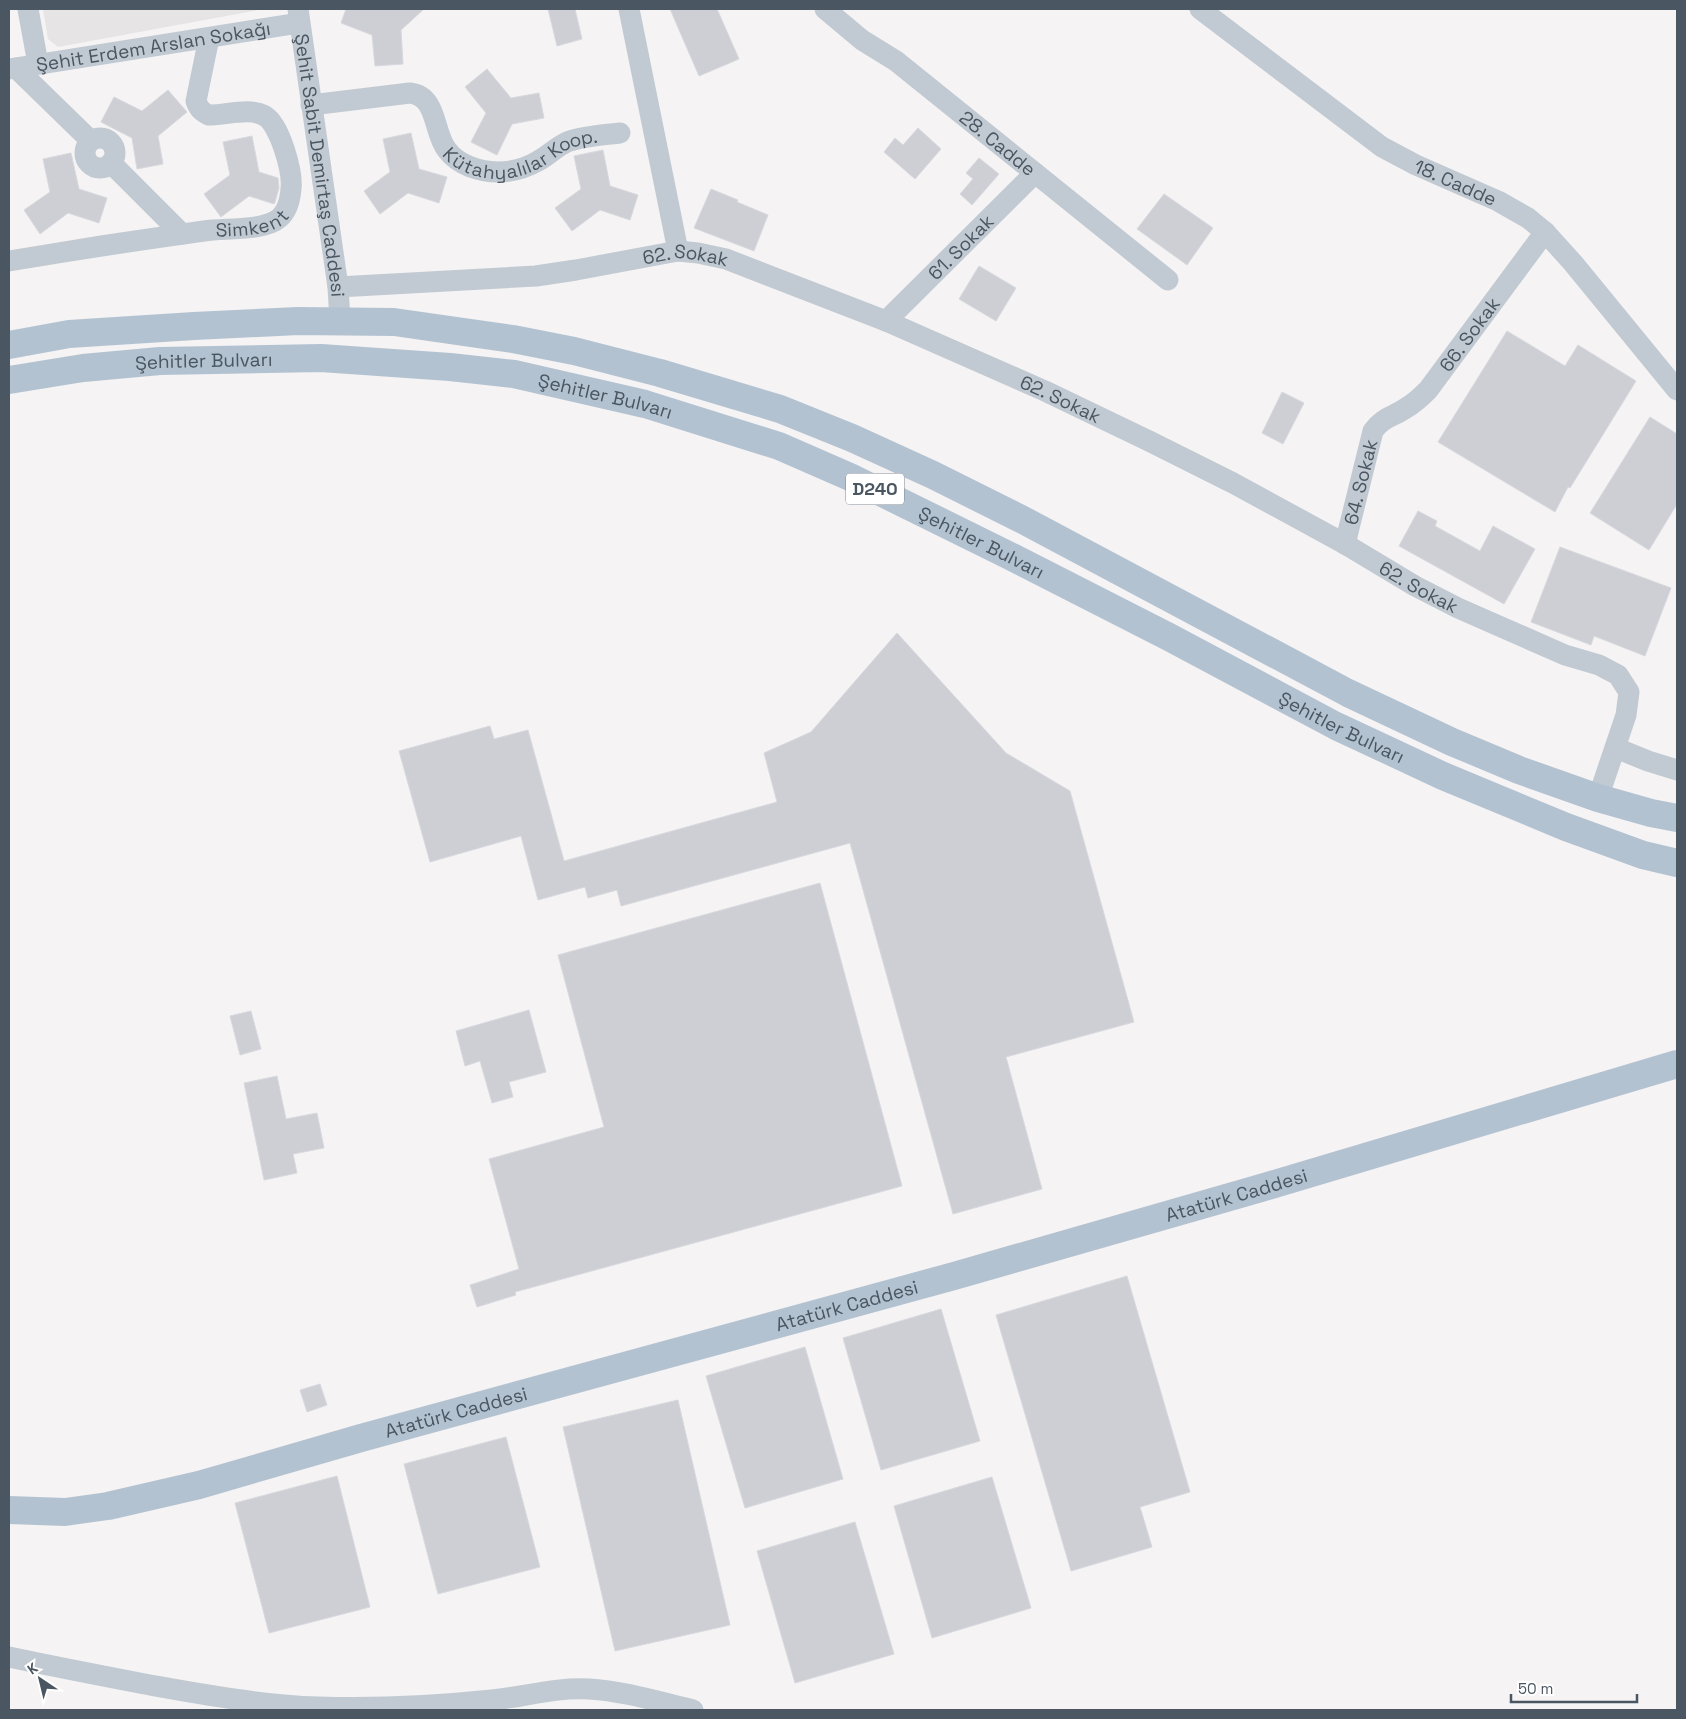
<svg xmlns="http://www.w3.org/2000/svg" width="1686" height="1719" viewBox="0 0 1686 1719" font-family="'Space Grotesk',sans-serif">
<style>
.education{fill:#e6e4e5}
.building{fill:#cdcfd5;stroke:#d7d9de}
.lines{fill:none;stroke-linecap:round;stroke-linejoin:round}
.minor{stroke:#c1cad2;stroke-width:21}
.major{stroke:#b3c2d1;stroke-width:28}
.labels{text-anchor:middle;stroke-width:4.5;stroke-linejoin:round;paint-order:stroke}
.shield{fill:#fff;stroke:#808990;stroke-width:1}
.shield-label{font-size:18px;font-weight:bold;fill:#4a5661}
.street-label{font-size:19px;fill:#4a5661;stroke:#fff}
</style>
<rect width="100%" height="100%" fill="#f5f3f3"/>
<path class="education" d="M43 9H264L58 47 48 39Z"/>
<path class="building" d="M346 9H424L401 30 403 64 375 66 372 35 341 23Z
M548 9H575L582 39 557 46Z
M670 9H717L739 59 699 76Z
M487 69 511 98 539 93 544 118 512 124 497 155 471 142 486 113 465 87Z
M168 90 187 112 158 136 163 164 137 169 132 138 101 122 114 97 142 111Z
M918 128 941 149 915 179 884 152 895 138 903 145Z
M411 133 419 169 447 177 439 203 408 193 380 214 364 191 390 172 383 139Z
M252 136 259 172 278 178 279 188 275 202 274 204 249 196 221 217 204 194 230 175 223 142Z
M603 150 610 186 638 195 630 220 600 210 572 231 555 208 581 189 574 156Z
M71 153 79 189 107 198 99 223 68 213 40 234 24 210 50 192 43 159Z
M979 158 999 174 972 205 960 194 973 179 966 173Z
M711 189 738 200 737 202 768 215 754 251 694 228Z
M1164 194 1213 228 1187 265 1137 229Z
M979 266 1016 288 996 321 959 299Z
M1507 331 1565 366 1578 345 1636 381 1570 488 1568 487 1555 512 1438 442Z
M1282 392 1304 403 1283 444 1262 433Z
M1650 417 1677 434V504L1649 550 1590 513Z
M1418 511 1437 521 1435 526 1480 551 1493 526 1535 549 1504 604 1399 546Z
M1560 547 1671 588 1645 656 1594 636 1591 645 1531 622Z
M897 633 1006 753 1070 791 1134 1022 1006 1057 1042 1189 953 1214 850 843 621 906 617 890 588 898 585 887 538 900 521 836 430 862 399 751 490 726 494 739 528 730 564 861 777 802 764 753 811 732Z
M820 883 902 1186 515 1292 516 1295 477 1307 470 1285 519 1269 489 1159 604 1127 558 955Z
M529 1010 546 1072 509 1082 513 1097 492 1103 480 1061 465 1066 456 1031Z
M251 1011 261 1049 240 1055 230 1016Z
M277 1076 286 1119 317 1113 324 1148 293 1154 297 1173 264 1180 244 1083Z
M1127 1276 1190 1492 1140 1507 1152 1547 1071 1571 996 1315Z
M941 1309 980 1441 881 1470 843 1338Z
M805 1347 843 1479 745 1508 706 1376Z
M320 1384 327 1405 307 1412 300 1390Z
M678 1400 730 1625 615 1651 563 1427Z
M506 1437 540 1567 438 1594 404 1464Z
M337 1476 370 1607 269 1633 235 1503Z
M992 1477 1031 1608 932 1638 894 1506Z
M855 1522 894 1654 795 1683 757 1551Z"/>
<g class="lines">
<g class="minor">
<path d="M28 9 38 64"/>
<path id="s1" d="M298 9 338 287 340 321"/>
<path d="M629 9 678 251"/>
<path id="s2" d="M825 9 862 40 896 61 1168 280"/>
<path id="s3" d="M1200 9 1382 147 1416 165 1498 201 1528 218 1545 232 1573 263 1677 390"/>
<path d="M16 68 91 141"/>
<path id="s4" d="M9 69 299 23"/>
<path id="s5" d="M311 105 410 93C438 96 433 133 447 150 458 165 480 172 498 172 512 172 526 168 538 161 548 156 556 147 567 142 583 136 602 135 620 133"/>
<circle cx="100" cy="153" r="15"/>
<path d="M111 163 182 234"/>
<path id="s6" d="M9 261C74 250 139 240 204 231 225 228 256 231 275 221 286 215 290 201 291 189 293 172 280 125 265 116 249 107 228 115 209 115 202 112 199 109 196 101L209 38"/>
<path id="s7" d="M338 287 536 276 576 270 678 251 698 253 726 259 886 321 1045 391 1149 441 1233 483 1345 544 1415 586 1458 608 1565 655 1599 665 1618 675 1629 692 1626 715 1598 798"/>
<path id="s8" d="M886 321 1035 173"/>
<path id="s9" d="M1345 544 1373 431C1383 417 1393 417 1406 408 1415 403 1421 397 1428 390L1545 232"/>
<path d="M1616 748 1648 761 1677 770"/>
<path d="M9 1657C56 1667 103 1676 150 1685 206 1695 261 1705 318 1707 376 1709 434 1706 492 1700 524 1697 556 1687 589 1689 624 1691 659 1702 693 1710"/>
</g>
<g class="major">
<path d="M9 345 69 334 194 326 298 321 394 322 513 339 574 351 660 373 780 409 852 438 933 475 1023 520 1348 693 1452 742 1519 770 1598 798 1651 813 1677 818"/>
<path id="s10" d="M9 380 83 368 160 361 321 358 450 367 514 374 645 404 779 446 850 477 1008 555 1169 637 1336 726 1443 776 1566 827 1643 855 1677 863"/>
<path id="s11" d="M9 1510 65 1512 108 1506 199 1485 361 1438 954 1276 1261 1188 1677 1064"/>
</g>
</g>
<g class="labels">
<rect class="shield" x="846" y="473.5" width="58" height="31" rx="4"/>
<g class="shield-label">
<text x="875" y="495">D240</text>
</g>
<g class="street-label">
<text dy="7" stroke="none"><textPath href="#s4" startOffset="146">Şehit Erdem Arslan Sokağı</textPath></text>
<text dy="7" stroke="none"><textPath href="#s5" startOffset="254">Kütahyalılar Koop.</textPath></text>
<text dy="7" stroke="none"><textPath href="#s2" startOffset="219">28. Cadde</textPath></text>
<text dy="7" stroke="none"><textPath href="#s1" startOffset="158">Şehit Sabit Demirtaş Caddesi</textPath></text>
<text dy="7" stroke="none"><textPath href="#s3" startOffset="310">18. Cadde</textPath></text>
<text dy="7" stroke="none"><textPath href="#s6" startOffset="246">Simkent</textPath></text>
<text dy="7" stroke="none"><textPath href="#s8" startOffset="105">61. Sokak</textPath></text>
<text dy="7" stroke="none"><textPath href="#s7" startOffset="350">62. Sokak</textPath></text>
<text dy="7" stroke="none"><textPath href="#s9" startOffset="255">66. Sokak</textPath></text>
<text dy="7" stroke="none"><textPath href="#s10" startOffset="196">Şehitler Bulvarı</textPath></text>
<text dy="7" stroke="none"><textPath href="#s10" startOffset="601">Şehitler Bulvarı</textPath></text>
<text dy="7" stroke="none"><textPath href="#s7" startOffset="754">62. Sokak</textPath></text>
<text dy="7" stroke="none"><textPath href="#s9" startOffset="64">64. Sokak</textPath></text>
<text dy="7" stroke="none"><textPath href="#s10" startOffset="1006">Şehitler Bulvarı</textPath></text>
<text dy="7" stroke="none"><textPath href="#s7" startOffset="1159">62. Sokak</textPath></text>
<text dy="7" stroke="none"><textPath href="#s10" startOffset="1411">Şehitler Bulvarı</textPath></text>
<text dy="7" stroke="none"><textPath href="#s11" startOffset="1270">Atatürk Caddesi</textPath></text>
<text dy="7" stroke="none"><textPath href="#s11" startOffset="865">Atatürk Caddesi</textPath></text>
<text dy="7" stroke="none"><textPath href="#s11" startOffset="460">Atatürk Caddesi</textPath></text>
</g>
</g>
<rect width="1686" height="1719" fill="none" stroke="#4a5661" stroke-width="20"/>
<g transform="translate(40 1679) rotate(325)" stroke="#ffffff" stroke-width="4" paint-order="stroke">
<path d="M0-4L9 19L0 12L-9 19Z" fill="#4a5661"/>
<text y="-8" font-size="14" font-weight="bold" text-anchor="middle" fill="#4a5661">K</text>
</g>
<path d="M1511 1694v8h126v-8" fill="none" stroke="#4a5661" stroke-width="2.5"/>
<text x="1518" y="1694" font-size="15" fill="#4a5661" stroke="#ffffff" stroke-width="4" paint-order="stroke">50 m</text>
</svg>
